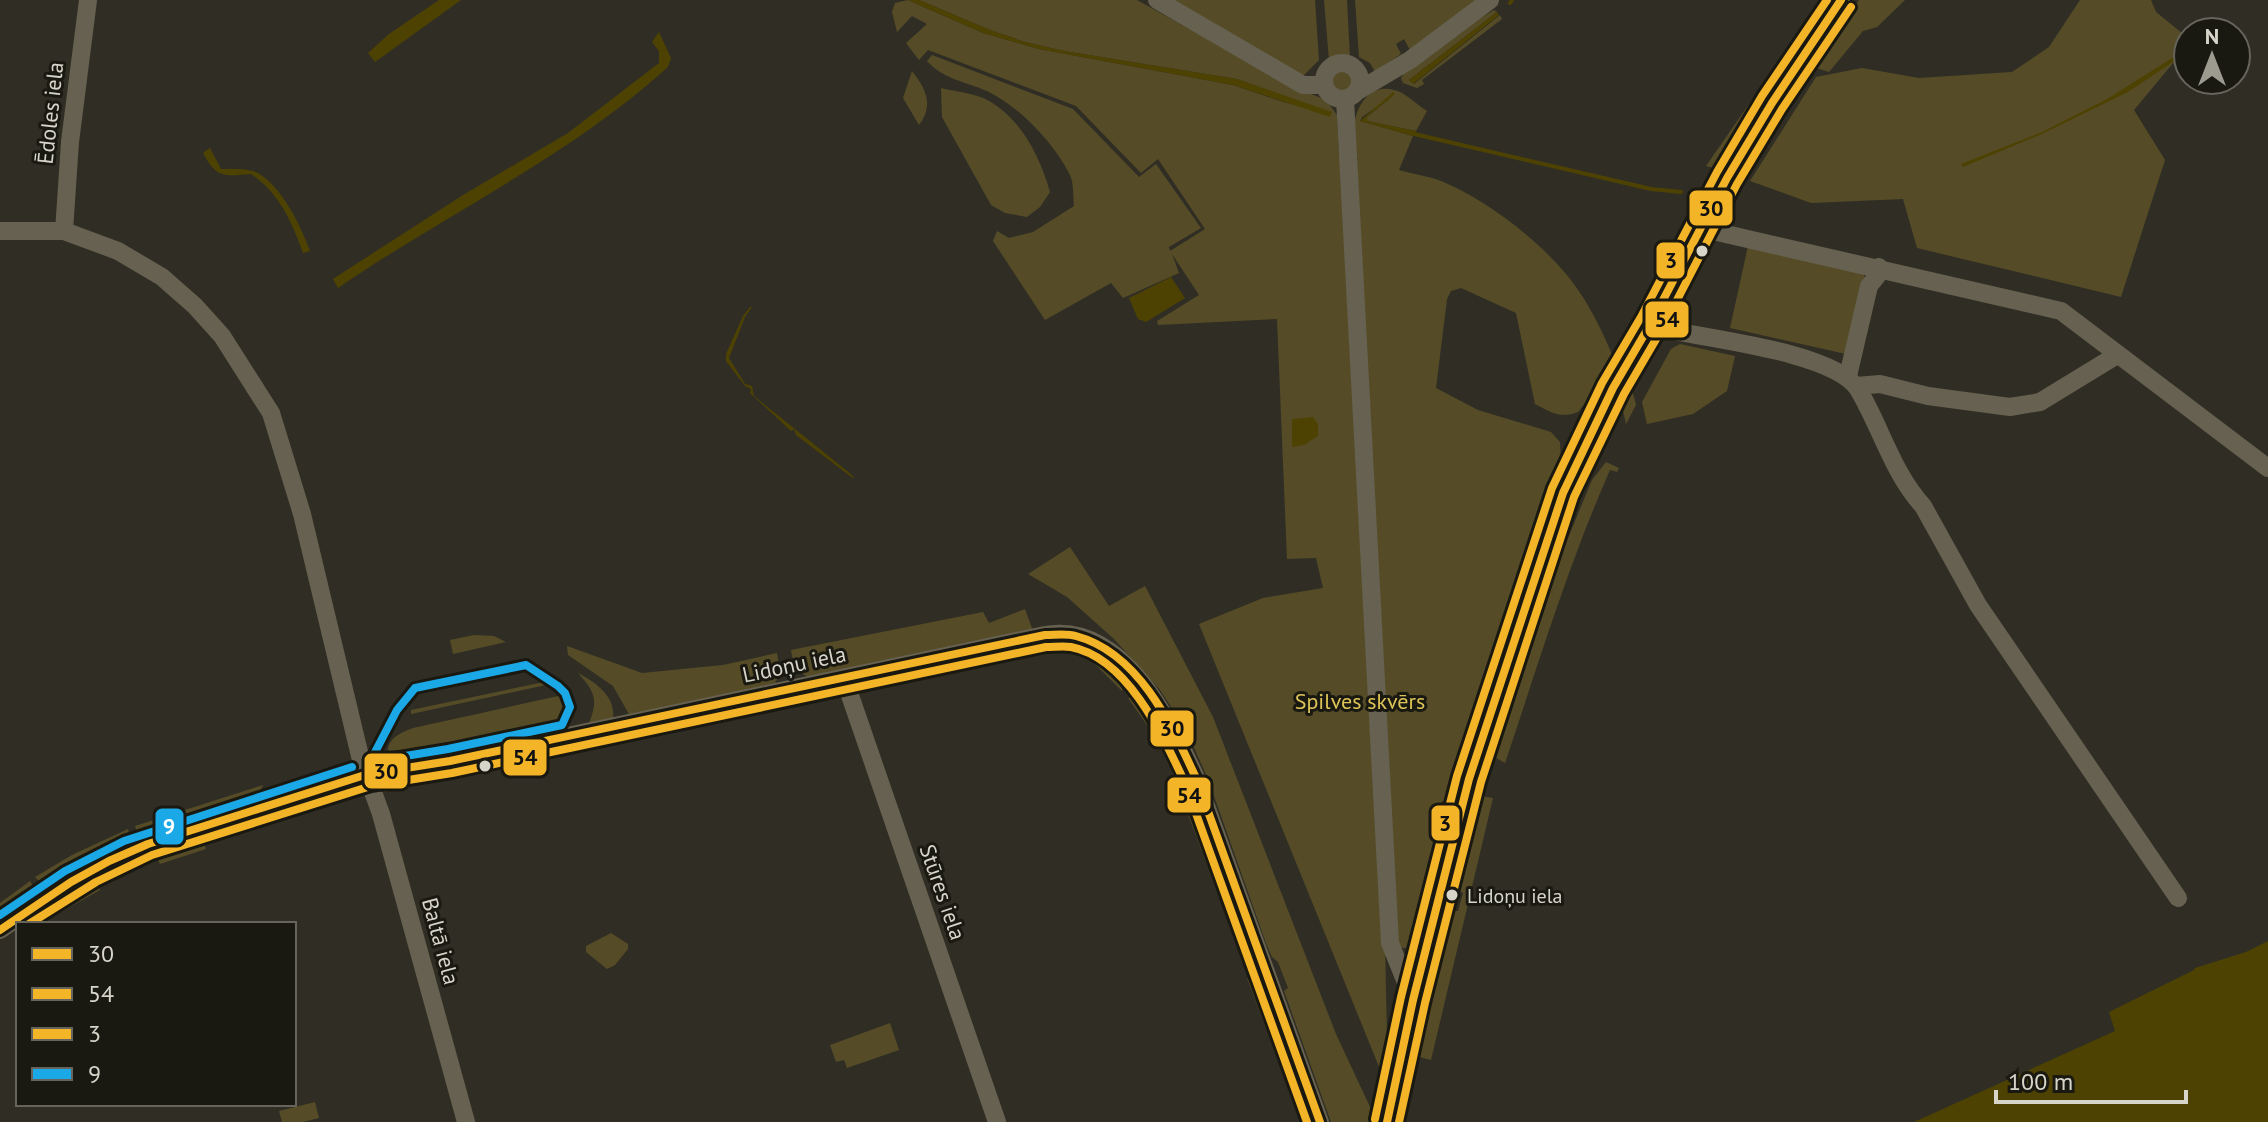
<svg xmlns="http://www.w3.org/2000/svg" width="2268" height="1122" font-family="'PT Sans',sans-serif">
	<rect width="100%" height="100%" fill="#302e24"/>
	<!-- green -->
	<path fill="#554c27" d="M908,0L983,33L1039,49L1233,85L1283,102L1332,113L1237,79L1064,51L1025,42L990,30L919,0H1137L1296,88L1326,100L1337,115L1339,155L1358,160C1346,137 1356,80 1394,90C1405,92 1417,105 1427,111L1416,131L1367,121V117L1394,95L1362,117L1360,121L1413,136L1399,170C1413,174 1428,176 1441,181C1488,200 1547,246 1576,287C1593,311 1605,337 1616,364L1578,412C1561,419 1550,412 1535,404L1516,313L1461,288L1451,291L1447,299L1436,388L1478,410L1551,432L1560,442L1561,463L1546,502L1540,536L1458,777H1454L1447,802L1442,801L1440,812L1448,814L1416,946L1409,949L1385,944L1387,1038L1384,1079L1199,624L1263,598L1323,588L1316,558L1287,559L1277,319L1158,325L1157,321L1199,295L1172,254L1179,273L1123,298L1111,283L1045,320L993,241L997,231L1009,238L1033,232L1074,206C1073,196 1074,184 1070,175C1054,143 1020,107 987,91C966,82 943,79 927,61L932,55L1073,109L1139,177L1156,164L1201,228L1169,247L1170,251L1205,229L1158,159L1141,173L1076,106L928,50L919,60L906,43L927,24L912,16L897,32L892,12L895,3Z
		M1170,0H1315L1319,60L1301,78Z
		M1324,0H1347L1350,58L1329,60Z
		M1355,0H1476L1411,52L1404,39L1396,44L1401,54L1375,72L1370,63L1359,57Z
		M1821,0H1829L1722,163L1714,168L1706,166Z
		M1859,0H1905L1877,27L1863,31L1829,72L1816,68Z
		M2080,0H2151L2156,12L2188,38V45L2134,110L2165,160L2121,297L1917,248L1903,199L1811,203L1750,181L1816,77L1862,68L1919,78L2012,72L2049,47Z
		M1494,10L1497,12L1409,80L1414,84L1500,15L1502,19L1422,80L1424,84L1417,88L1403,83L1401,78L1404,73L1477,20Z
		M1331 81a11 11 0 1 1 22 0a11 11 0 1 1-22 0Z
		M912,71C926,89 934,105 919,125L903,98Z
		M941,88C956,92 976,93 989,101C1022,120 1040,157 1050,192L1040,207L1027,217L1005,213L991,205L942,117Z
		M1748,246L1865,273L1846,354L1730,328Z
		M1680,344L1735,356L1727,391L1693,414L1647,424L1642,402L1671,349Z
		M1630,382L1636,405L1626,424C1622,406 1618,396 1630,382Z
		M1606,462L1619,468L1617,472L1610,470C1568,565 1538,665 1505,763L1496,758L1565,545L1592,480Z
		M1070,547L1109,606L1145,586L1213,717L1336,1034L1377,1122H1331L1284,991L1288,988L1278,962L1272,957L1267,946L1208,779L1188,734L1175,713L1160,690L1114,639L1067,597L1028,574Z
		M1025,609L1033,631L811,677C797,675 793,662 791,650L983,612L989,623Z
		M474,635L494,636L506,642L453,654L450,640Z
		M1063,641L1083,646L1100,656L1093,661L1061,648L1049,650L1048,642Z
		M1044,643L1046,652L857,690L862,682Z
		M567,646L642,673L723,665L777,653L780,673L775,683L630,716L613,686L568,655Z
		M1104,660L1123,680L1122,691L1096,665Z
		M578,673C597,683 616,697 613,719L589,723C599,699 594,691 578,673Z
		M544,682L546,685L411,714V710Z
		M831,688L841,694L607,743L609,736Z
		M563,695L571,698C571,712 569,720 559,729L451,753L394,758L388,755C386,739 400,733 413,728Z
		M1128,698H1134L1143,703L1179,762L1169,766L1156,738Z
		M1180,766L1229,902L1222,905L1171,769Z
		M431,776L432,780L384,792C393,774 413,777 431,776Z
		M263,785L258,795L137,832L135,826Z
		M1481,796L1493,798L1431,1060L1419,1057L1454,911H1458L1463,893L1459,891Z
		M128,829L130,837L86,857L41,883L35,877L72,855Z
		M203,841L206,849L160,864L156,856Z
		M30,881L34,888L0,913V903Z
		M96,882L100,890L54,916L49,910Z
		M611,933L628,944V949L615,965L607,969L586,952V946Z
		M1247,978L1259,986L1297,1090L1293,1101Z
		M890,1023L899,1050L847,1068L844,1060L836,1062L830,1045Z
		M315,1102L319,1118L303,1122H282L279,1111Z"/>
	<!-- water -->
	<path fill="#4e4203" d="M439,0H461L375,62L368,53L389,34Z
		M908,0H919L990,30L1025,42L1064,51L1237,79L1332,112L1330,117L1233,85L1039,49L983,33Z
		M1497,12L1499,15L1413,84L1409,80Z
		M659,32L671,58L668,67C569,157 447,213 338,288L333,279L463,195L568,133L659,63V51L652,42Z
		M2188,48V52L2128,92L2042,134L1963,167L1961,164L2042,132L2107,99Z
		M1393,92L1395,94L1367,117V121L1416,131L1413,136L1360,121Z
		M210,148L221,169C233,169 248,168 258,173C282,187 301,226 310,251L303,253C292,222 279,193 251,174C224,176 217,179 203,153Z
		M1171,277L1185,298L1146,322L1138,319L1129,298Z
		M750,307H752L745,317L729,358L745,384L752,386L754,396L852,475L854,479L796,435L794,429L791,431L750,393L751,389L745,386L726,361V354L743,316Z
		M1313,417L1318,424V436L1304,445L1292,447V419Z
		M2268,941V1122H1914L2115,1031L2109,1012L2194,970L2195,968L2246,952Z"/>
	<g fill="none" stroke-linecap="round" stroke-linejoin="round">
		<!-- stream -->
		<path stroke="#4e4203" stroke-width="4" d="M1510,3L1512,0
			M1410,133L1651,189L1681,192"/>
		<!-- minor -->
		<path stroke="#666150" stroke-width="18" d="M1157,0L1303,85H1324
			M1324 81a18 18 0 1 1 36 0a18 18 0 1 1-36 0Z
			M1356,92L1410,60L1490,0
			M1345,99L1390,943L1413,1000
			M1700,228L2061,311L2268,468
			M0,231H64L118,251L162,277L195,306L222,336L271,413L302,514L360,756L381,814L466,1122
			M64,231L70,142L88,0
			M1651,323L1669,330C1712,339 1835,353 1858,389C1881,427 1892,472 1923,506L1978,605L2178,898
			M1848,376L1869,286L1877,276L1879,267
			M1856,386L1880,384L1928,396L2010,407L2040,402L2117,355
			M844,678L997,1122
			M0,930C47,896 94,864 148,844L368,774L450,761L1045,635C1121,621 1170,720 1196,778L1320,1122"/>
		<!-- major -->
		<path stroke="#6e6a53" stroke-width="24" d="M1387,1122L1413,1000L1469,779L1563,493L1613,388L1651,323L1727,178L1772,103L1841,0"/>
		<defs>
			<path id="bus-1" d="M0,930L71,882L109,861L148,844L368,774L450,761L1045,635C1055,635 1066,633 1076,636C1139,653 1171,724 1196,778L1320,1122
				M1387,1122L1413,1000L1469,779L1563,493L1613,388L1651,323L1727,178L1772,103L1841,0"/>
			<path id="bus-2" d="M29,924L96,882L152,855L371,786L452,773L1046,647C1054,647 1064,646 1071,647C1128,658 1163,736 1185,783L1307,1122
				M1399,1122L1425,1003L1481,782L1574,497L1624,394L1662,329L1737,184L1782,109L1851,7"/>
			<path id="bus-3" d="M1375,1119L1401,997L1457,776L1552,488L1602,383L1641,317L1717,172L1762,96L1827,0"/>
			<path id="bus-4" d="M526,665L558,686L565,693L570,707L562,725L448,749L375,761L373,756L397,710L415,688Z
				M0,915L65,871L124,841L352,767"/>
		</defs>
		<!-- bus-1 casing -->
		<use href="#bus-1" stroke="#1a1911" stroke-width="14"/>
		<!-- bus-2 casing -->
		<use href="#bus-2" stroke="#1a1911" stroke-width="14"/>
		<!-- bus-3 casing -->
		<use href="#bus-3" stroke="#1a1911" stroke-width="14"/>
		<!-- bus-4 casing -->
		<use href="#bus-4" stroke="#1a1911" stroke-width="14"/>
		<!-- bus-1 -->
		<use href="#bus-1" stroke="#f4b427" stroke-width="8"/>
		<!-- bus-2 -->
		<use href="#bus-2" stroke="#f4b427" stroke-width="8"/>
		<!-- bus-3 -->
		<use href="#bus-3" stroke="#f4b427" stroke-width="8"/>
		<!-- bus-4 -->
		<use href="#bus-4" stroke="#1aa9e6" stroke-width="8"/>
	</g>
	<!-- markers -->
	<g fill="#d7d5ca" stroke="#1a1911" stroke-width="3">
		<circle cx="1702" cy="251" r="7"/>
		<circle cx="485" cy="766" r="7"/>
		<circle cx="1452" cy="895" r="7"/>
	</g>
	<g text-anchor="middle" stroke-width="6" stroke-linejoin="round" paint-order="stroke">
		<!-- bus labels -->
		<g font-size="20" fill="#d7d5ca" stroke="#1a1911" text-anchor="start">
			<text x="1467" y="903">Lidoņu iela</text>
		</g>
		<!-- street labels -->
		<g font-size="22" fill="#d7d5ca" stroke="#1a1911">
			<text transform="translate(50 113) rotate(-84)" y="8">Ēdoles iela</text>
			<text transform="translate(794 664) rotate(-12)" y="8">Lidoņu iela</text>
			<text transform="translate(943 892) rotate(71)" y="8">Stūres iela</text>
			<text transform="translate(441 941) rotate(75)" y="8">Baltā iela</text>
		</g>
		<!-- park labels -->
		<g font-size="22" fill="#ddc458" stroke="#1a1911">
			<text x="1360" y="709">Spilves skvērs</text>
		</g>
	</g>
	<g stroke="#1a1911" stroke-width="3">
		<rect x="1688" y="189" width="46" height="38" rx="8" fill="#f4b427"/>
		<rect x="1655" y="241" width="31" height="39" rx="8" fill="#f4b427"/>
		<rect x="1644" y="300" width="46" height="39" rx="8" fill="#f4b427"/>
		<rect x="1149" y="709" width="46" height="39" rx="8" fill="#f4b427"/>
		<rect x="502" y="738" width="46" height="39" rx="8" fill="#f4b427"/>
		<rect x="363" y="752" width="46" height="38" rx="8" fill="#f4b427"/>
		<rect x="1166" y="776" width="46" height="38" rx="8" fill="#f4b427"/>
		<rect x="1430" y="804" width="31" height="38" rx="8" fill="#f4b427"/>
		<rect x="154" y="807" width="31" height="39" rx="8" fill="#1aa9e6"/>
	</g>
	<g font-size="22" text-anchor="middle" font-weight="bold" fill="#fff">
		<text x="169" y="834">9</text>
	</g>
	<g font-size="22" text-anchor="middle" font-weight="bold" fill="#111">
		<text x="1711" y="216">30</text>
		<text x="1671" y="268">3</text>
		<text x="1667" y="327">54</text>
		<text x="1172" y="736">30</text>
		<text x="525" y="765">54</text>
		<text x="386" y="779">30</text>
		<text x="1189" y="803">54</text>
		<text x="1445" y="831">3</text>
	</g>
	<!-- legend -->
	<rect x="16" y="922" width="280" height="184" fill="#1a1911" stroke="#66645b" stroke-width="2"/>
	<rect x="32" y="948" width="40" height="12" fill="#f4b427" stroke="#66645b" stroke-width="2"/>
	<text x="88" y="962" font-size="24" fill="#d7d5ca">30</text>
	<rect x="32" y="988" width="40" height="12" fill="#f4b427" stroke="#66645b" stroke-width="2"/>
	<text x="88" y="1002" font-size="24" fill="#d7d5ca">54</text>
	<rect x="32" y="1028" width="40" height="12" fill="#f4b427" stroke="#66645b" stroke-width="2"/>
	<text x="88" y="1042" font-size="24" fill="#d7d5ca">3</text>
	<rect x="32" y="1068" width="40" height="12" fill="#1aa9e6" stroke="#66645b" stroke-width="2"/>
	<text x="88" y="1082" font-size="24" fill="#d7d5ca">9</text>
	<!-- north arrow -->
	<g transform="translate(2212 56)"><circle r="38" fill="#1a1911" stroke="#66645b" stroke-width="2"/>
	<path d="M0-6L14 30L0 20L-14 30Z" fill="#9d9b90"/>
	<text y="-12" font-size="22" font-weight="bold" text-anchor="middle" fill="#d7d5ca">N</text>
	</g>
	<!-- scale -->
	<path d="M1996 1090v12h190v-12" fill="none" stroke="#d7d5ca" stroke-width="4"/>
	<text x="2008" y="1090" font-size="24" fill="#d7d5ca" stroke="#1a1911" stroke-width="6" paint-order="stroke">100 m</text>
</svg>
